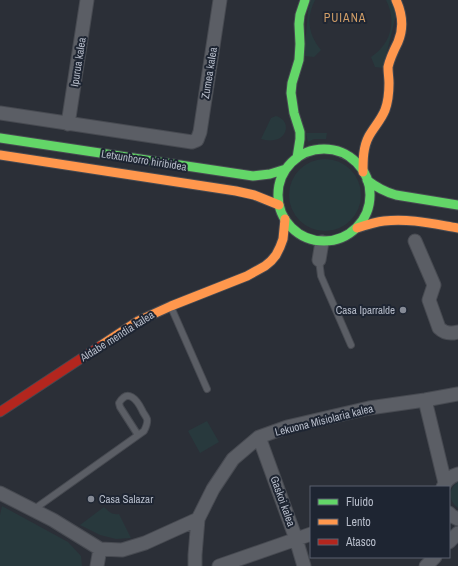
<svg xmlns="http://www.w3.org/2000/svg" width="458" height="566" font-family="'Archivo Narrow',sans-serif">
	<rect width="100%" height="100%" fill="#2b2f37"/>
	<!-- green -->
	<path fill="#28393d" d="M309,0H315C306,18 308,34 321,50L314,57L304,56Z
		M386,0H391L396,15L383,68L375,67L371,57C391,44 397,21 386,0Z
		M276,116C291,120 288,138 274,140C270,141 265,140 261,139L271,118Z
		M306,133H327L326,139H314L308,142Z
		M289 195a36 36 0 1 1 72 0a36 36 0 1 1-72 0Z
		M207,421L219,442L200,453L188,431Z
		M458,482V508C448,500 448,489 458,482Z
		M2,506L68,542L81,556L82,566H0V515Z
		M104,507C109,512 112,515 119,514L131,538L116,539L100,535L80,525Z"/>
	<g fill="none" stroke-linecap="round" stroke-linejoin="round">
		<defs>
			<path id="lane" d="M319,260L321,276L351,345
				M171,307L207,389
				M33,510L144,431C146,427 148,423 147,419C146,416 143,413 142,410C137,400 128,388 119,403L120,407L138,435"/>
			<path id="street" d="M0,113L192,142L197,140L200,132L220,0
				M68,124L87,0
				M415,241L434,285L429,300L439,328C444,333 451,334 458,332
				M319,260L322,242
				M425,400L445,483
				M259,437L296,539L304,566
				M443,487C446,480 451,476 458,474
				M0,493L53,520L100,549L122,550L145,543L198,519L213,489L233,459L259,437L287,427L369,408L425,400L458,394
				M449,513L452,516L458,519
				M449,542L458,533
				M97,566L100,549
				M195,566V555L198,519
				M219,566L311,534
				M426,566L435,557"/>
			<path id="fast" d="M0,138L253,176L270,174L286,169
				M278 195a46 46 0 1 1 92 0a46 46 0 1 1-92 0Z
				M297,158L300,139V132L294,113L291,93L292,83L299,60L300,44L299,24L300,15L305,0
				M367,180C376,187 385,192 396,195L458,205"/>
			<path id="slow" d="M0,155L236,191L254,195L279,205
				M363,172C363,160 363,147 369,136C374,127 381,120 385,110C388,102 389,92 389,83C389,78 388,73 388,67C390,58 394,50 398,42C404,28 402,13 396,0
				M357,228C366,225 375,222 384,221C409,218 434,224 458,228
				M100,346L138,321L171,306L247,276L265,266L271,261L276,255L280,247L283,239L285,219"/>
			<path id="jam" d="M0,412L100,346"/>
		</defs>
		<!-- lane casing -->
		<use href="#lane" stroke="#474a51" stroke-width="8"/>
		<!-- street casing -->
		<use href="#street" stroke="#474a51" stroke-width="15"/>
		<!-- fast casing -->
		<use href="#fast" stroke="#474a51" stroke-width="11"/>
		<!-- slow casing -->
		<use href="#slow" stroke="#474a51" stroke-width="11"/>
		<!-- jam casing -->
		<use href="#jam" stroke="#474a51" stroke-width="11"/>
		<!-- lane -->
		<use href="#lane" stroke="#5b5e65" stroke-width="6"/>
		<!-- street -->
		<use href="#street" stroke="#5b5e65" stroke-width="13"/>
		<!-- fast -->
		<use href="#fast" stroke="#63d668" stroke-width="9"/>
		<!-- slow -->
		<use href="#slow" stroke="#ff974d" stroke-width="9"/>
		<!-- jam -->
		<use href="#jam" stroke="#b3261e" stroke-width="9"/>
	</g>
	<!-- markers -->
	<g fill="#858a95" stroke="#1e2532" stroke-width="1.5">
		<circle cx="403" cy="310" r="4"/>
		<circle cx="91" cy="499" r="4"/>
	</g>
	<g text-anchor="middle" stroke-width="4" stroke-linejoin="round" paint-order="stroke">
		<!-- street labels -->
		<g font-size="11" fill="#b5bbc8" stroke="#1e2532">
			<text transform="translate(78 62) rotate(-81)" y="4">Ipurua kalea</text>
			<text transform="translate(209 73) rotate(-81)" y="4">Zumea kalea</text>
			<text transform="translate(144 160) rotate(9)" y="4">Letxunborro hiribidea</text>
			<text transform="translate(117 336) rotate(-32)" y="4">Aldabe mendia kalea</text>
			<text transform="translate(324 420) rotate(-14)" y="4">Lekuona Misiolaria kalea</text>
			<text transform="translate(283 501) rotate(70)" y="4">Gaskoi kalea</text>
		</g>
		<!-- poi labels -->
		<g font-size="11" fill="#b5bbc8" stroke="#1e2532" text-anchor="end">
			<text x="395" y="314">Casa Iparralde</text>
			<text x="99" y="503" text-anchor="start">Casa Salazar</text>
		</g>
		<!-- neighbourhood labels -->
		<g font-size="12" letter-spacing="1" fill="#d19e67" stroke="#1e2532">
			<text x="345" y="22">PUIANA</text>
		</g>
	</g>
	<!-- legend -->
	<rect x="310" y="486" width="140" height="72" fill="#1e2532" stroke="#5a616e"/>
	<rect x="318" y="499" width="20" height="6" fill="#63d668" stroke="#5a616e"/>
	<text x="346" y="506" font-size="12" fill="#b5bbc8">Fluido</text>
	<rect x="318" y="519" width="20" height="6" fill="#ff974d" stroke="#5a616e"/>
	<text x="346" y="526" font-size="12" fill="#b5bbc8">Lento</text>
	<rect x="318" y="539" width="20" height="6" fill="#b3261e" stroke="#5a616e"/>
	<text x="346" y="546" font-size="12" fill="#b5bbc8">Atasco</text>
</svg>
